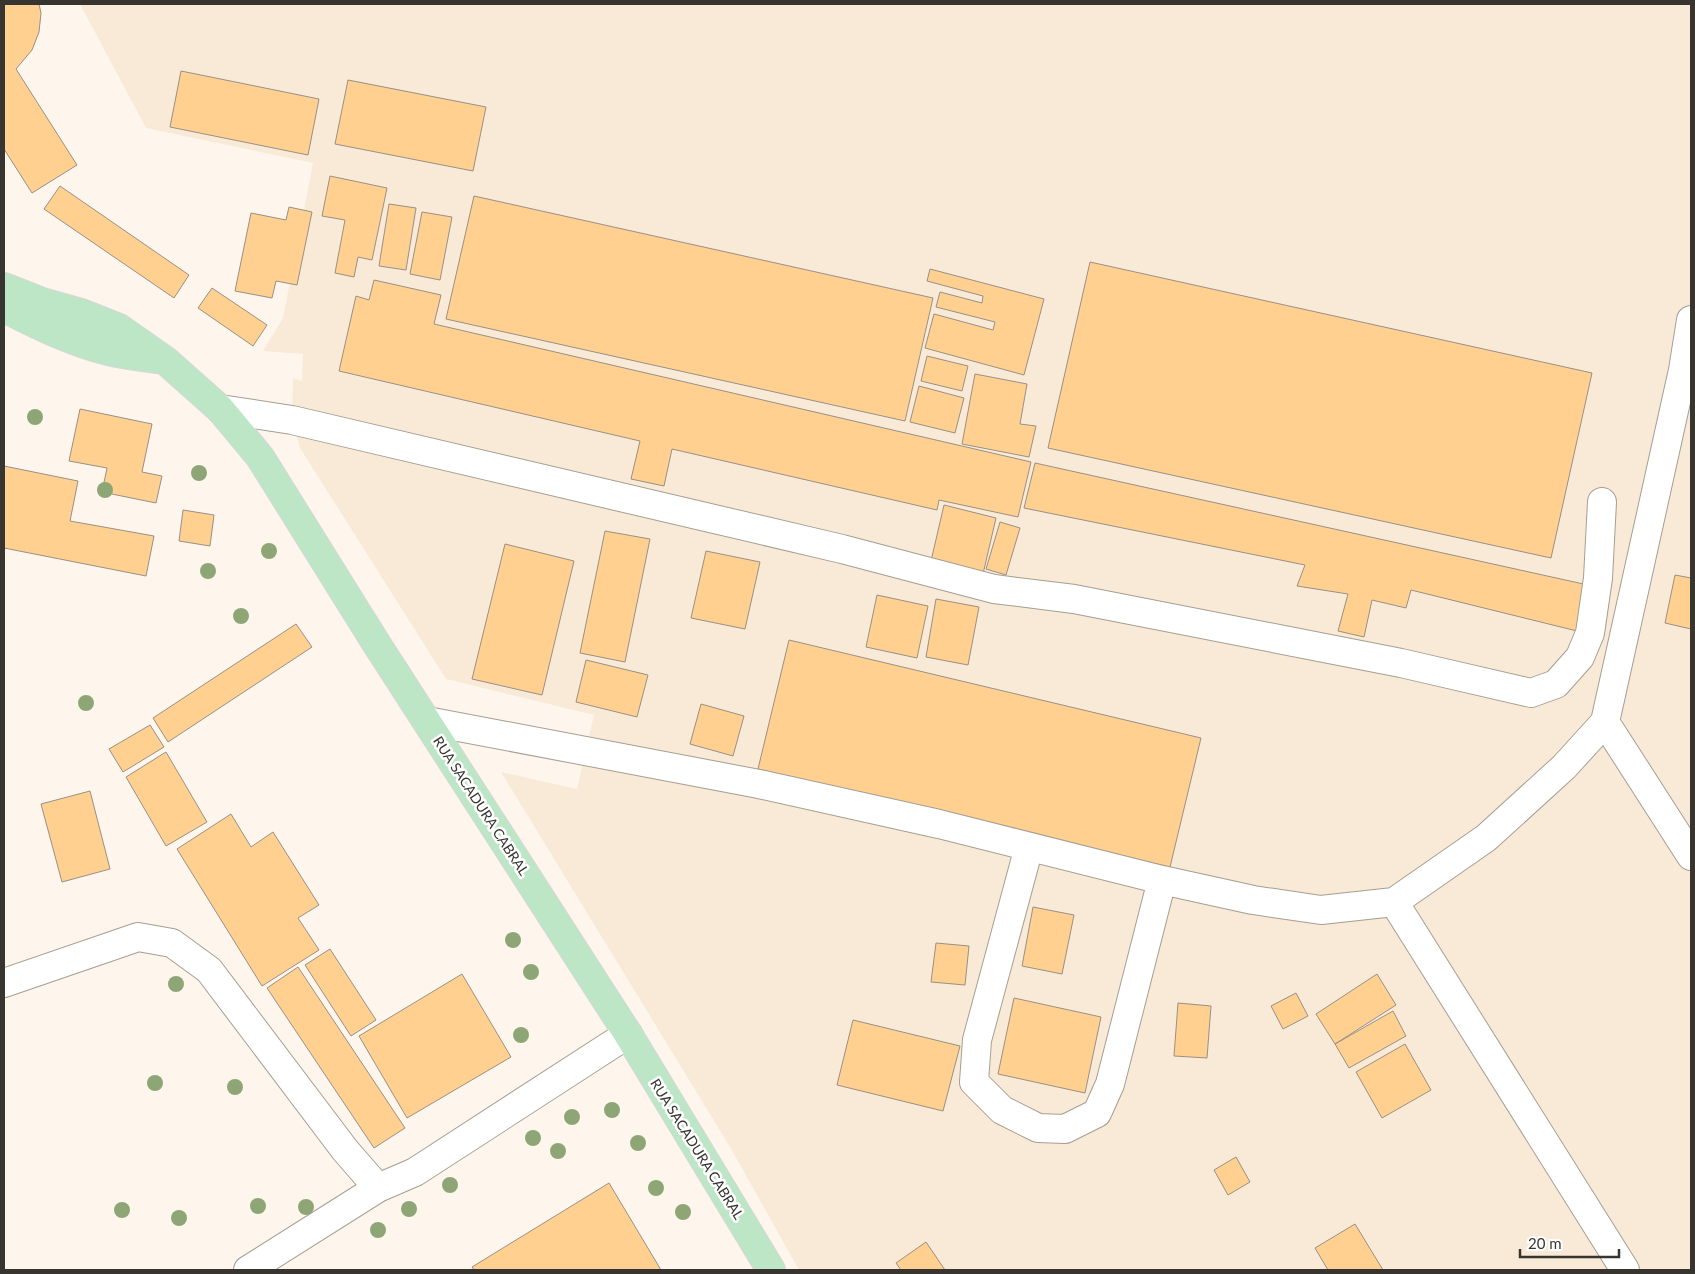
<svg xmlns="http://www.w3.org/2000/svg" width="1695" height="1274" font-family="Lato,sans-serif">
	<rect width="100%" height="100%" fill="#fef6ed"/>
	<!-- built -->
	<path fill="#f8ead7" d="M80,4H1691V1270H799L730,1147L501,772L577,789L594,715L446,679L300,448L292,420L293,378L302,381L303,354L263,351L283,318L313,163L146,128Z"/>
	<!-- building -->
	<path fill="#ffd090" stroke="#999085" d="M4,4H39L41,13L39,32L32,50L16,69L77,165L32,193L4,149Z
		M181,71L319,99L308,155L170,127Z
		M348,80L486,107L473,171L335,144Z
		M330,176L387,188L372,260L358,257L354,277L335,273L345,220L322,216Z
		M60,186L189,275L174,298L44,209Z
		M474,196L933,298L905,421L446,319Z
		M389,204L416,208L406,270L379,266Z
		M289,207L312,212L297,285L276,281L272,298L235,291L251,213L286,220Z
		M422,212L452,217L440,280L410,274Z
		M1090,262L1592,373L1551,558L1048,448Z
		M930,269L1044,299L1024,375L925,348L934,314L993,330L995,322L936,307L940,292L982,303L983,296L927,281Z
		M374,280L441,295L434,324L1031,462L1018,517L939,500L937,510L672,449L664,486L631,479L640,441L339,371L356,296L369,300Z
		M212,288L267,325L253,346L198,308Z
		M927,356L968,366L962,391L921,381Z
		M975,374L1027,384L1020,424L1036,426L1029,457L962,444Z
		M919,386L964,398L955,433L910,422Z
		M80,409L152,424L142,472L162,476L156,503L102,492L107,468L69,461Z
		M1035,463L1588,585L1577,631L1411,590L1406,608L1372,600L1364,637L1338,631L1348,594L1297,586L1305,565L1024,508Z
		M4,466L78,481L70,521L154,536L146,576L4,548Z
		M944,505L996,518L983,574L931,561Z
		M183,510L214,515L210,546L179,541Z
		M1000,522L1020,528L1006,575L986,569Z
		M605,531L650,539L625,662L580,653Z
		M505,544L574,561L542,695L472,679Z
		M706,551L760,562L745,629L691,618Z
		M1675,575L1691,578V629L1665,623Z
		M877,595L928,606L917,658L866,647Z
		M936,599L979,607L968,665L926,657Z
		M296,624L312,647L168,742L153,718Z
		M789,640L1201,738L1170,867L758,769Z
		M586,660L648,675L637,717L576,702Z
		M701,704L744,716L733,756L690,744Z
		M150,725L164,747L123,772L109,749Z
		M166,752L207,822L166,846L126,777Z
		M90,791L110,869L62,882L41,804Z
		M231,814L251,847L273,832L319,905L298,918L319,950L262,986L177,849Z
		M1033,907L1074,915L1062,974L1022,966Z
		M936,943L969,946L965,985L931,982Z
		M330,949L376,1020L351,1036L305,965Z
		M298,967L405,1128L374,1148L267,988Z
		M462,974L511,1057L407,1118L359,1036Z
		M1377,974L1396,1005L1335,1044L1316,1014Z
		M1296,993L1308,1016L1283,1029L1271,1006Z
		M1014,998L1101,1017L1085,1093L998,1074Z
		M1178,1003L1211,1006L1207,1058L1174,1056Z
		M1393,1011L1406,1036L1349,1068L1335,1044Z
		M853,1020L960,1046L943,1111L837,1085Z
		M1405,1044L1431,1090L1382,1118L1356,1072Z
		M1236,1157L1250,1182L1228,1195L1214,1170Z
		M609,1183L661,1270H474L472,1267Z
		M1355,1224L1383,1270H1328L1315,1248Z
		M926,1242L945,1270H901L896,1263Z"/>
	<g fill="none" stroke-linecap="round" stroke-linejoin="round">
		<defs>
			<path id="minor" d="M220,409L292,420L842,549L994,589L1074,599L1401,663L1531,693L1556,684L1580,657L1590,633L1598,578L1602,502
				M427,721L759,784L939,824L1162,880L1253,900L1321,910L1394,902L1486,838L1564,767L1605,722L1683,370L1691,320
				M1605,722L1691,856
				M1029,847L977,1040L974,1082L1002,1110L1038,1128L1065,1129L1097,1113L1110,1084L1162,880
				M1394,902L1625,1270
				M4,983L138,937L172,943L209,970L345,1150L378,1188
				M248,1270L378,1188L415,1172L628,1034"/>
			<path id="major" d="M4,287L42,302L81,313L119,328L166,361L220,409L260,457L376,643L628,1034L771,1270
				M4,308C37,325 72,342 108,351C124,355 141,357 157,359"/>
		</defs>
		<!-- minor casing -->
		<use href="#minor" stroke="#a69e92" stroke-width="30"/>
		<!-- major casing -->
		<use href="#major" stroke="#d7d7d6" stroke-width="30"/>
		<!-- minor -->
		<use href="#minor" stroke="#fff" stroke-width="28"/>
		<!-- major -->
		<use href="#major" stroke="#bde6c7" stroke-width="28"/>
	</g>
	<!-- trees -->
	<g fill="#8ea676">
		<circle cx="35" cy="417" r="8"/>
		<circle cx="199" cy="473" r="8"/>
		<circle cx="105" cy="490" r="8"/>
		<circle cx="269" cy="551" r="8"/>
		<circle cx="208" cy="571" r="8"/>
		<circle cx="241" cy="616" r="8"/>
		<circle cx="86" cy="703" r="8"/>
		<circle cx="513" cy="940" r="8"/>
		<circle cx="531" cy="972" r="8"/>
		<circle cx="176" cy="984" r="8"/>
		<circle cx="521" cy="1035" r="8"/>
		<circle cx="155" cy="1083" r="8"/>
		<circle cx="235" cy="1087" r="8"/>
		<circle cx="612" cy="1110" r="8"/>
		<circle cx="572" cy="1117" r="8"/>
		<circle cx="533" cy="1138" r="8"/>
		<circle cx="638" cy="1143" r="8"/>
		<circle cx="558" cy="1151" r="8"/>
		<circle cx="450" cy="1185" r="8"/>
		<circle cx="656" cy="1188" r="8"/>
		<circle cx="258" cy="1206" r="8"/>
		<circle cx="306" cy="1207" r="8"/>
		<circle cx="409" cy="1209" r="8"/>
		<circle cx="122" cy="1210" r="8"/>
		<circle cx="683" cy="1212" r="8"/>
		<circle cx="179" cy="1218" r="8"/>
		<circle cx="378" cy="1230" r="8"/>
	</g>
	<g text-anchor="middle" stroke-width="5" stroke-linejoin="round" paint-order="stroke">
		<!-- street labels -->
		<g font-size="14" fill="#383530" stroke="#fff">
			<text transform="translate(481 806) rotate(57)" y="5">RUA SACADURA CABRAL</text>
			<text transform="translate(697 1149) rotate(58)" y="5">RUA SACADURA CABRAL</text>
		</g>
	</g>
	<!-- border -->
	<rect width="1695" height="1274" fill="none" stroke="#383530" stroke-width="10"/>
	<!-- scale -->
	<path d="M1520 1249v8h99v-8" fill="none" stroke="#383530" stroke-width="2.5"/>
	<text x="1528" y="1249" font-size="15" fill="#383530" stroke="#ffffff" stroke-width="4" paint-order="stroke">20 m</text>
</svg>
